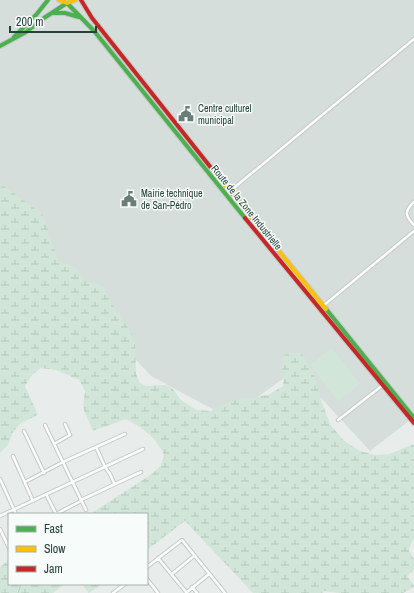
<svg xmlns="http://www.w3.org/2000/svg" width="414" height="593" font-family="'Archivo Narrow',sans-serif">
	<defs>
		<pattern id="wetland-marsh" width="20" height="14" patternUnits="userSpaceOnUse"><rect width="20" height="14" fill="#d1e6d8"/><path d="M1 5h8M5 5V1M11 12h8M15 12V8" fill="none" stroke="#b3c6ba"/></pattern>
	</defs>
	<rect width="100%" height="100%" fill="#e8edeb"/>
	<!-- built -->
	<path fill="#d6dedb" d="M0,0H414V417L370,451L295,370L229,418L151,376L0,214Z"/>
	<!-- wetland -->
	<path fill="url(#wetland-marsh)" d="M4,186L41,213L45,220L52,243L59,261L75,267L85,281L98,284L104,288L112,304L129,329L135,340L136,374L140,383L146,386L166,385L173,389L181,400L197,410L210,411L235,400L268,395L283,386L284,373L281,366L284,355L290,353H301L313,371L321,400L330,424L343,440L360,451L375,455L389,454L414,444V539L411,543L409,551L414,559V570L407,576L414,585V587L403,593H339L324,591L322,593H253L185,521L147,550V514H90L152,474L161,465L164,455C156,437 143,428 126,419L93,431L83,408L85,391L79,380L56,370L41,368L32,375L25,386L38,415L21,423L13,432L8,445L0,453V187Z
		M9,560V584H65L53,593H0V567Z
		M81,584H102L89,593Z"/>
	<!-- pitch -->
	<path fill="#d1e6d8" d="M332,348L360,384L338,401L310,365Z"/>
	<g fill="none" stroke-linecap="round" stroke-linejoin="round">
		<!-- stream -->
		<path stroke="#a9d4db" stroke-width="1" d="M18,593L21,584"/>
		<defs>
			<path id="street" d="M229,192L414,39
				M414,202C404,211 405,216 414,225
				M323,306L414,231
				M338,420L383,385
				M45,425L86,510
				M24,431L44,473
				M54,444L70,435L65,424
				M96,447L105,467L110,474L114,483
				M13,456L33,501
				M0,479L16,514
				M25,482L63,462L125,434
				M46,494L56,514
				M81,500L141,472
				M56,514L81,501
				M0,516L143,449
				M0,529L9,548
				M158,558L186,592
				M147,567L182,540L225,593
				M172,574L194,556
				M147,579L158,593
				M192,587L197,593
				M113,593L125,584
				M186,593L209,574"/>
			<path id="fast" d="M53,13H65L79,17
				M14,37L36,15L48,0
				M0,46L26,32L44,18L67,3L95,32L245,218
				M326,309L414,418"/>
			<path id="slow" d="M59,0L67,3L75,0
				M212,169L326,309"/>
			<path id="jam" d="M81,0L92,18L212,169
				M245,218L414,423"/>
		</defs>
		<!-- street casing -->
		<use href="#street" stroke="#c5cac8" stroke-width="4.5"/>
		<!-- fast casing -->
		<use href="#fast" stroke="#c3cbc8" stroke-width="6"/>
		<!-- slow casing -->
		<use href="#slow" stroke="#c3cbc8" stroke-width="6"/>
		<!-- jam casing -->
		<use href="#jam" stroke="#c3cbc8" stroke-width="6"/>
		<!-- street -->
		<use href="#street" stroke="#fcfcfc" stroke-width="2.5"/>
		<!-- fast -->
		<use href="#fast" stroke="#4caf50" stroke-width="4"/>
		<!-- slow -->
		<use href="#slow" stroke="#ffc107" stroke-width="4"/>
		<!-- jam -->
		<use href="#jam" stroke="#c62828" stroke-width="4"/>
	</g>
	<!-- icons -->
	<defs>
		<symbol id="civic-bare" viewBox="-9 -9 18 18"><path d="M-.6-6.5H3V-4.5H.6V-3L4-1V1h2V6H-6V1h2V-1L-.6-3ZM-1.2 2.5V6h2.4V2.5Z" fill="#697e78" stroke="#f7fbf9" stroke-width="2.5" paint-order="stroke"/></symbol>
	</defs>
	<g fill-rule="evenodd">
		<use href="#civic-bare" x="175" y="103" width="22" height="22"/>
		<use href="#civic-bare" x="118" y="188" width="22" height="22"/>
	</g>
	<g text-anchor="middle" stroke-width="3" stroke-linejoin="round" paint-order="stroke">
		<!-- poi labels -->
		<g font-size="10" fill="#24423a" stroke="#f7fbf9" text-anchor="start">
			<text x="198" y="112">Centre culturel<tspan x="198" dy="12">municipal</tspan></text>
			<text x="141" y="197">Mairie technique<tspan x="141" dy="12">de San-Pédro</tspan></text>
		</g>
		<!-- street labels -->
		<g font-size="10" fill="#24423a" stroke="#f7fbf9">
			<text transform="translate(247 207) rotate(51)" y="4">Route de la Zone Industrielle</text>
		</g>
	</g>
	<!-- legend -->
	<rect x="8" y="513" width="140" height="72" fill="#f7fbf9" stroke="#a3b1ad"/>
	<rect x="16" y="526" width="20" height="6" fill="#4caf50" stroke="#a3b1ad"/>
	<text x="44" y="533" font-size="12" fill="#24423a">Fast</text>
	<rect x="16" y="546" width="20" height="6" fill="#ffc107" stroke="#a3b1ad"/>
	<text x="44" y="553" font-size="12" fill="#24423a">Slow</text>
	<rect x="16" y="566" width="20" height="6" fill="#c62828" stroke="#a3b1ad"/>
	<text x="44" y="573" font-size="12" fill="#24423a">Jam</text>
	<!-- scale -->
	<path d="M10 26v6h86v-6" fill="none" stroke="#24423a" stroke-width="2"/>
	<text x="16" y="26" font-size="12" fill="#24423a" stroke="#f7fbf9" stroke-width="3" paint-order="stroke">200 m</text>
</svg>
